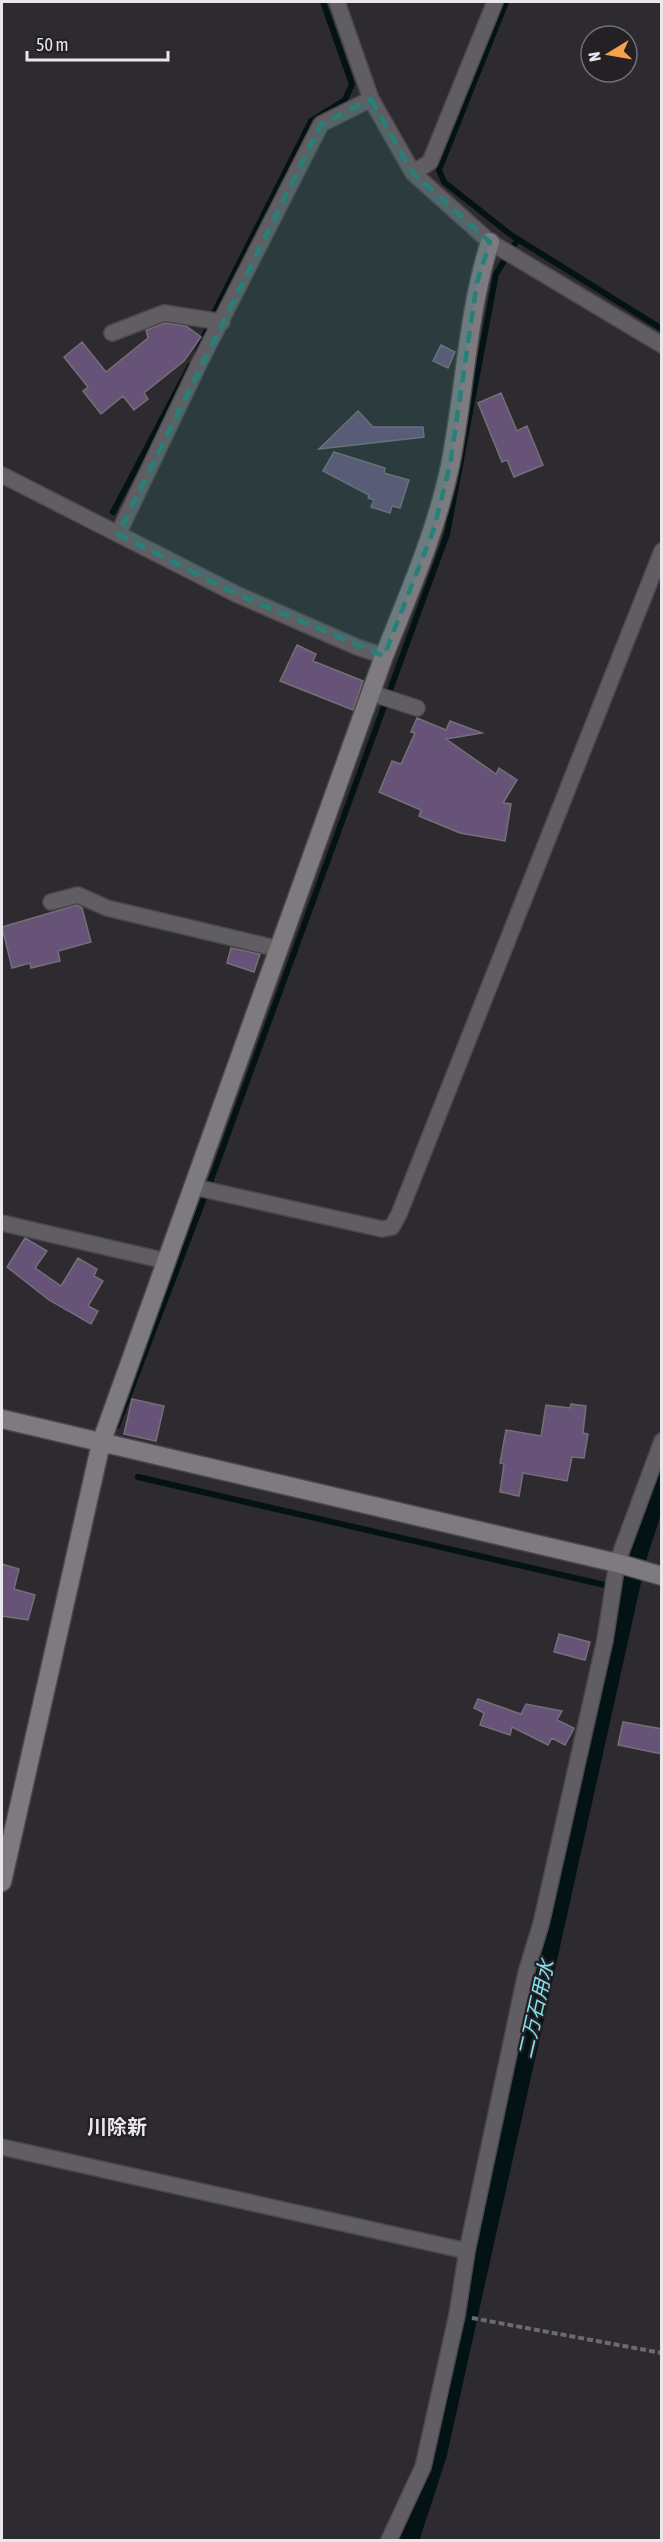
<svg xmlns="http://www.w3.org/2000/svg" width="663" height="2542" font-family="'Asap Condensed','Noto Sans JP',sans-serif">
	<rect width="100%" height="100%" fill="#2d2a30"/>
	<g fill="none" stroke-linecap="round" stroke-linejoin="round">
		<!-- stream -->
		<path stroke="#031315" stroke-width="6" d="M506,2L439,170L444,182L511,235L662,329
			M198,351L215,311L311,121L345,100L352,84L323,2
			M113,512L190,366
			M117,1426L212,1177L447,534L496,274L518,239
			M138,1477L609,1586"/>
		<!-- canal -->
		<path stroke="#031315" stroke-width="20" d="M409,2540L437,2454L636,1559L662,1478"/>
	</g>
	<!-- building -->
	<path fill="#665377" stroke="#747078" stroke-width="1.5" d="M165,323L186,326L201,337L184,361L144,393L148,399L134,410L123,396L101,414L83,391L88,387L64,357L82,342L106,372L148,338L146,330Z
		M441,345L455,352L448,368L433,361Z
		M501,393L517,431L527,426L543,465L514,477L507,460L502,462L478,403Z
		M358,411L373,427H423L424,437L319,449Z
		M334,452L385,468L384,473L409,480L400,508L392,506L390,513L371,507L374,500L368,498L369,495L323,471Z
		M297,645L316,654L313,661L363,681L353,710L280,681Z
		M417,718L446,730L450,721L482,733L446,739L496,774L499,768L517,780L503,803L511,804L505,841L460,833L419,816L421,810L379,792L392,761L401,764L415,733L411,732Z
		M77,905L82,908L91,942L58,951L60,961L31,968L30,963L12,968L2,927Z
		M231,948L260,954L254,972L227,963Z
		M25,1238L47,1251L35,1268L61,1286L78,1258L97,1269L94,1276L103,1281L88,1306L98,1311L91,1324L49,1300L7,1267Z
		M132,1399L164,1406L156,1441L124,1434Z
		M571,1404L586,1406L583,1433L588,1434L584,1458L572,1457L567,1481L523,1473L519,1496L500,1492L504,1464L500,1463L506,1430L541,1436L546,1405L570,1408Z
		M2,1564L19,1569L14,1589L35,1595L28,1620L2,1616Z
		M559,1634L590,1642L585,1660L554,1652Z
		M478,1699L521,1714L526,1704L562,1711L557,1720L574,1728L565,1745L552,1738L548,1745L512,1727L510,1735L480,1725L484,1713L474,1708Z
		M623,1722L662,1729V1754L618,1745Z"/>
	<g fill="none" stroke-linecap="round" stroke-linejoin="round">
		<defs>
			<path id="street" d="M337,2L371,99L413,173L490,242L662,345
				M413,173L430,162L495,2
				M112,333L164,313L222,322
				M2,475L236,594L357,647L384,656
				M118,534L199,364L321,124L371,99
				M371,693L417,708
				M51,902L78,895L107,908L279,949
				M194,1187L382,1229L392,1227L399,1214L662,551
				M2,1223L166,1261
				M2,2147L467,2251
				M389,2540L423,2467L457,2315L467,2251L526,1973L541,1924L605,1640L617,1563L662,1441"/>
			<path id="secondary" d="M2,1419L617,1563L662,1576
				M2,1882L101,1443L384,656C409,593 436,532 450,466C465,391 467,315 490,242"/>
		</defs>
		<!-- street casing -->
		<use href="#street" stroke="#4b484e" stroke-width="18"/>
		<!-- secondary casing -->
		<use href="#secondary" stroke="#4b484e" stroke-width="21"/>
		<!-- path -->
		<path stroke="#6c6a6f" stroke-width="4" stroke-dasharray="6 3" stroke-linecap="butt" d="M472,2318L662,2353"/>
		<!-- street -->
		<use href="#street" stroke="#605e62" stroke-width="15"/>
		<!-- secondary -->
		<use href="#secondary" stroke="#7e7b80" stroke-width="18"/>
	</g>
	<!-- marked area -->
	<path fill="#25817a" fill-opacity="0.2" stroke="#25817a" stroke-width="4.5" stroke-dasharray="12 8" stroke-linejoin="round" d="M371,99L413,173L490,242L477,283L450,465L434,529L384,656L236,594L118,534L321,124Z"/>
	<g text-anchor="middle" stroke-width="4.5" stroke-linejoin="round" paint-order="stroke">
		<!-- water labels -->
		<g font-size="20" font-style="italic" fill="#83e2ea" stroke="#232026">
			<text transform="translate(536 2009) rotate(-77)" y="7">二万石用水</text>
		</g>
		<!-- neighbourhood labels -->
		<g font-size="20" font-weight="bold" fill="#e9e7eb" stroke="#232026">
			<text x="117" y="2134">川除新</text>
		</g>
	</g>
	<!-- border -->
	<rect width="663" height="2542" fill="none" stroke="#e9e7eb" stroke-width="6"/>
	<!-- north arrow -->
	<g transform="translate(609 54) rotate(259)"><circle r="28" fill="#232026" stroke="#727075" stroke-width="1.5"/>
	<path d="M0-4.5L10 22L0 15L-10 22Z" fill="#f6a248"/>
	<text y="-9" font-size="16" font-weight="bold" text-anchor="middle" fill="#e9e7eb">N</text>
	</g>
	<!-- scale -->
	<path d="M27 51v9h141v-9" fill="none" stroke="#e9e7eb" stroke-width="3"/>
	<text x="36" y="51" font-size="18" fill="#e9e7eb" stroke="#232026" stroke-width="4.5" paint-order="stroke">50 m</text>
</svg>
